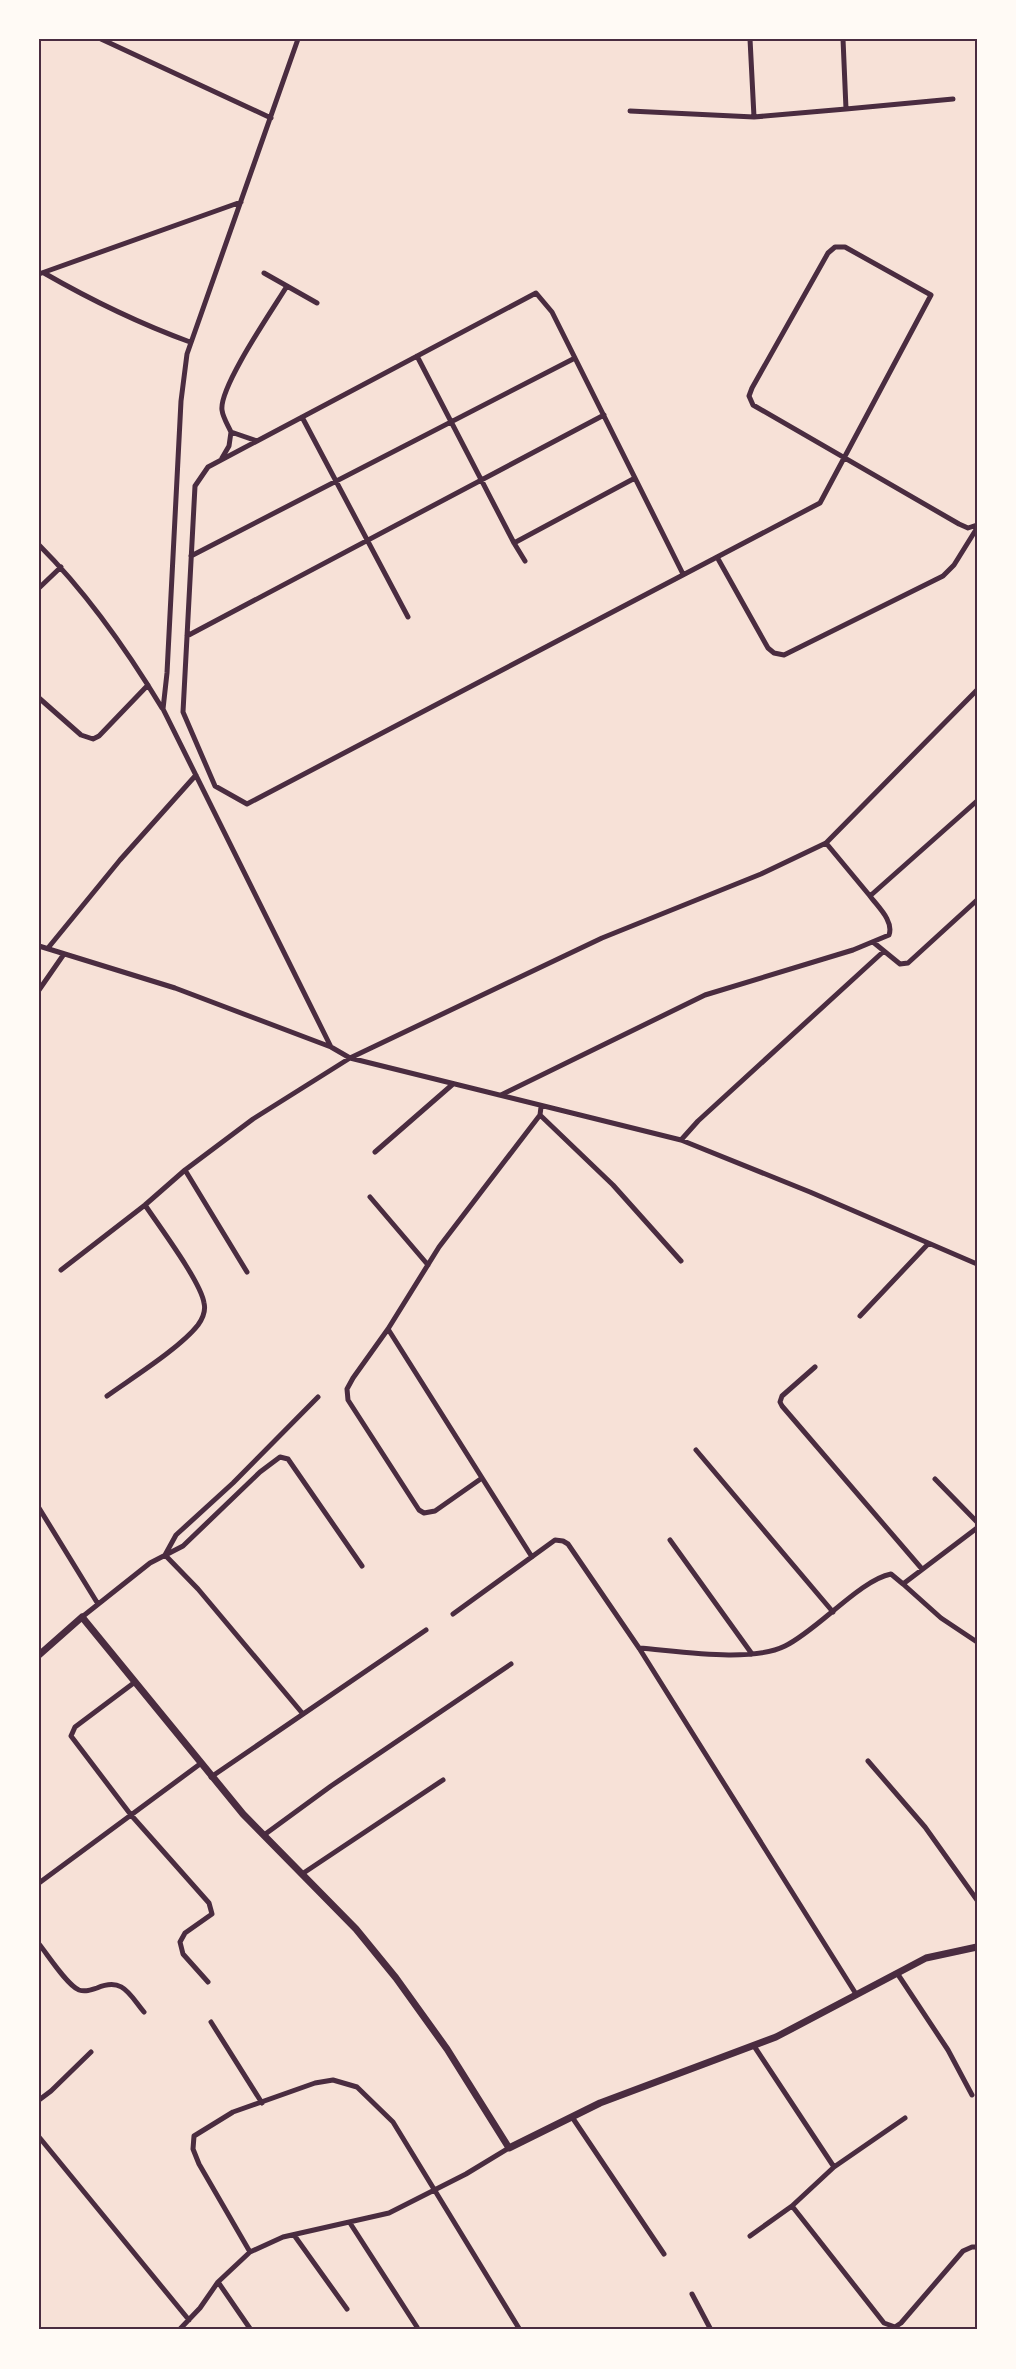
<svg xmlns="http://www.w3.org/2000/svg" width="1016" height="2369" font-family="'Work Sans',sans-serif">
	<rect width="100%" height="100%" fill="#f7e1d7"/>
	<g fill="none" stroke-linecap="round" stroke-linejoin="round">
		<!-- minor -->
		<path stroke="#4a2c40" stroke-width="5" d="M101,39L271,118
			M298,39L187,354L181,401L167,673L163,709L331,1047L350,1058L681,1140L810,1192L977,1264
			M750,39L754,117
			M846,109L953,99
			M630,111L754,117L846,109L843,39
			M44,273C91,300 138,323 190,342
			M264,273L317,303
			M39,274L241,202
			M417,356L514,543L635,478
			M302,417L408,617
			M257,441L231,432C228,425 223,418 222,410C219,387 273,309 287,286
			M222,458L229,446L231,432
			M514,543L525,561
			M39,545C87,593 127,650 162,708
			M191,556L575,358
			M717,557L768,648L774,653L784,655L943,576L954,565L977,528
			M683,574L552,312L536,293L208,467L195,486L183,712L215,786L247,804L820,503L931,295L845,247H835L828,253L752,388L749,396L753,405L959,524L968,528L977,525
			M39,588L61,567
			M187,636L604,415
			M39,698L81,735L93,739L99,736L148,685
			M826,843L870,896L977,801
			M873,942L900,964L908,963L977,900
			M39,946L175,988L331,1047
			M48,948L120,860L196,775
			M39,990L64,954
			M501,1095L705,995L853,950L889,935C894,921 878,907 870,896
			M540,1115L613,1185L681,1261
			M681,1140L698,1121L884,951
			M375,1152L453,1084
			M185,1170L247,1272
			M370,1197L428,1265
			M61,1270L145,1205L185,1170L253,1119L350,1058L602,938L761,874L826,843L977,690
			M860,1316L928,1244
			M388,1329L532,1557
			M815,1367L782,1396L780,1402L782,1406L922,1569
			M107,1396C132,1378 180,1348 198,1325C203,1318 206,1311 204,1303C201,1282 159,1226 145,1205
			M696,1450L833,1612
			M482,1478L435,1511L424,1513L419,1510L348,1400L347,1389L353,1378L388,1329L439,1247L540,1115L541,1107
			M935,1479L977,1522
			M39,1508L98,1604
			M977,1528L903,1584L941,1618L977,1642
			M670,1540L752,1654
			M453,1614L555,1540L563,1541L568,1544L639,1648L856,1994
			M82,1617L150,1563L183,1546L260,1472L280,1457L288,1459L362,1566
			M639,1648C678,1651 751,1663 785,1646C818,1630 860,1580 891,1574L903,1584
			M135,1682L75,1727L71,1736L131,1815L209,1903L212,1914L185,1933L180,1942L183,1954L208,1982
			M303,1714L198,1589L165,1555L176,1535L233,1483L318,1397
			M868,1761L925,1827L977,1900
			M211,1777L426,1630
			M264,1835L331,1786L511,1664
			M302,1874L443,1780
			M39,1883L200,1764
			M39,1944C48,1955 67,1985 79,1990C85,1992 91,1990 97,1988C123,1977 129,1994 144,2012
			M897,1973L948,2050L972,2095
			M211,2022L262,2103
			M754,2046L834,2167
			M39,2100L51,2091L91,2052
			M572,2117L664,2254
			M39,2137L189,2320
			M792,2206L884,2323L895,2327L901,2323L963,2251L972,2247H977
			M350,2223L417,2327
			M294,2235L347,2309
			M750,2236L792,2206L834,2167L905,2118
			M250,2252L199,2164L193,2149L194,2136L233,2112L315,2083L333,2080L357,2087L393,2122L520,2330
			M218,2282L251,2330
			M692,2294L711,2330
			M179,2330L200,2308L218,2282L250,2252L283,2237L389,2213L466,2174L509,2148"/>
		<!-- tertiary -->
		<path stroke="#4a2c40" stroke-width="7" d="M39,1655L82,1617L243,1814L356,1929L396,1978L447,2049L509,2148L600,2103L776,2037L926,1958L977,1947"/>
	</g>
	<!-- border -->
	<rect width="1016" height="2369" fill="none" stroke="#fffaf5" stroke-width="81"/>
	<rect x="40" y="40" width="936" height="2288" fill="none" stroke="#4a2c40" stroke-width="2"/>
</svg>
